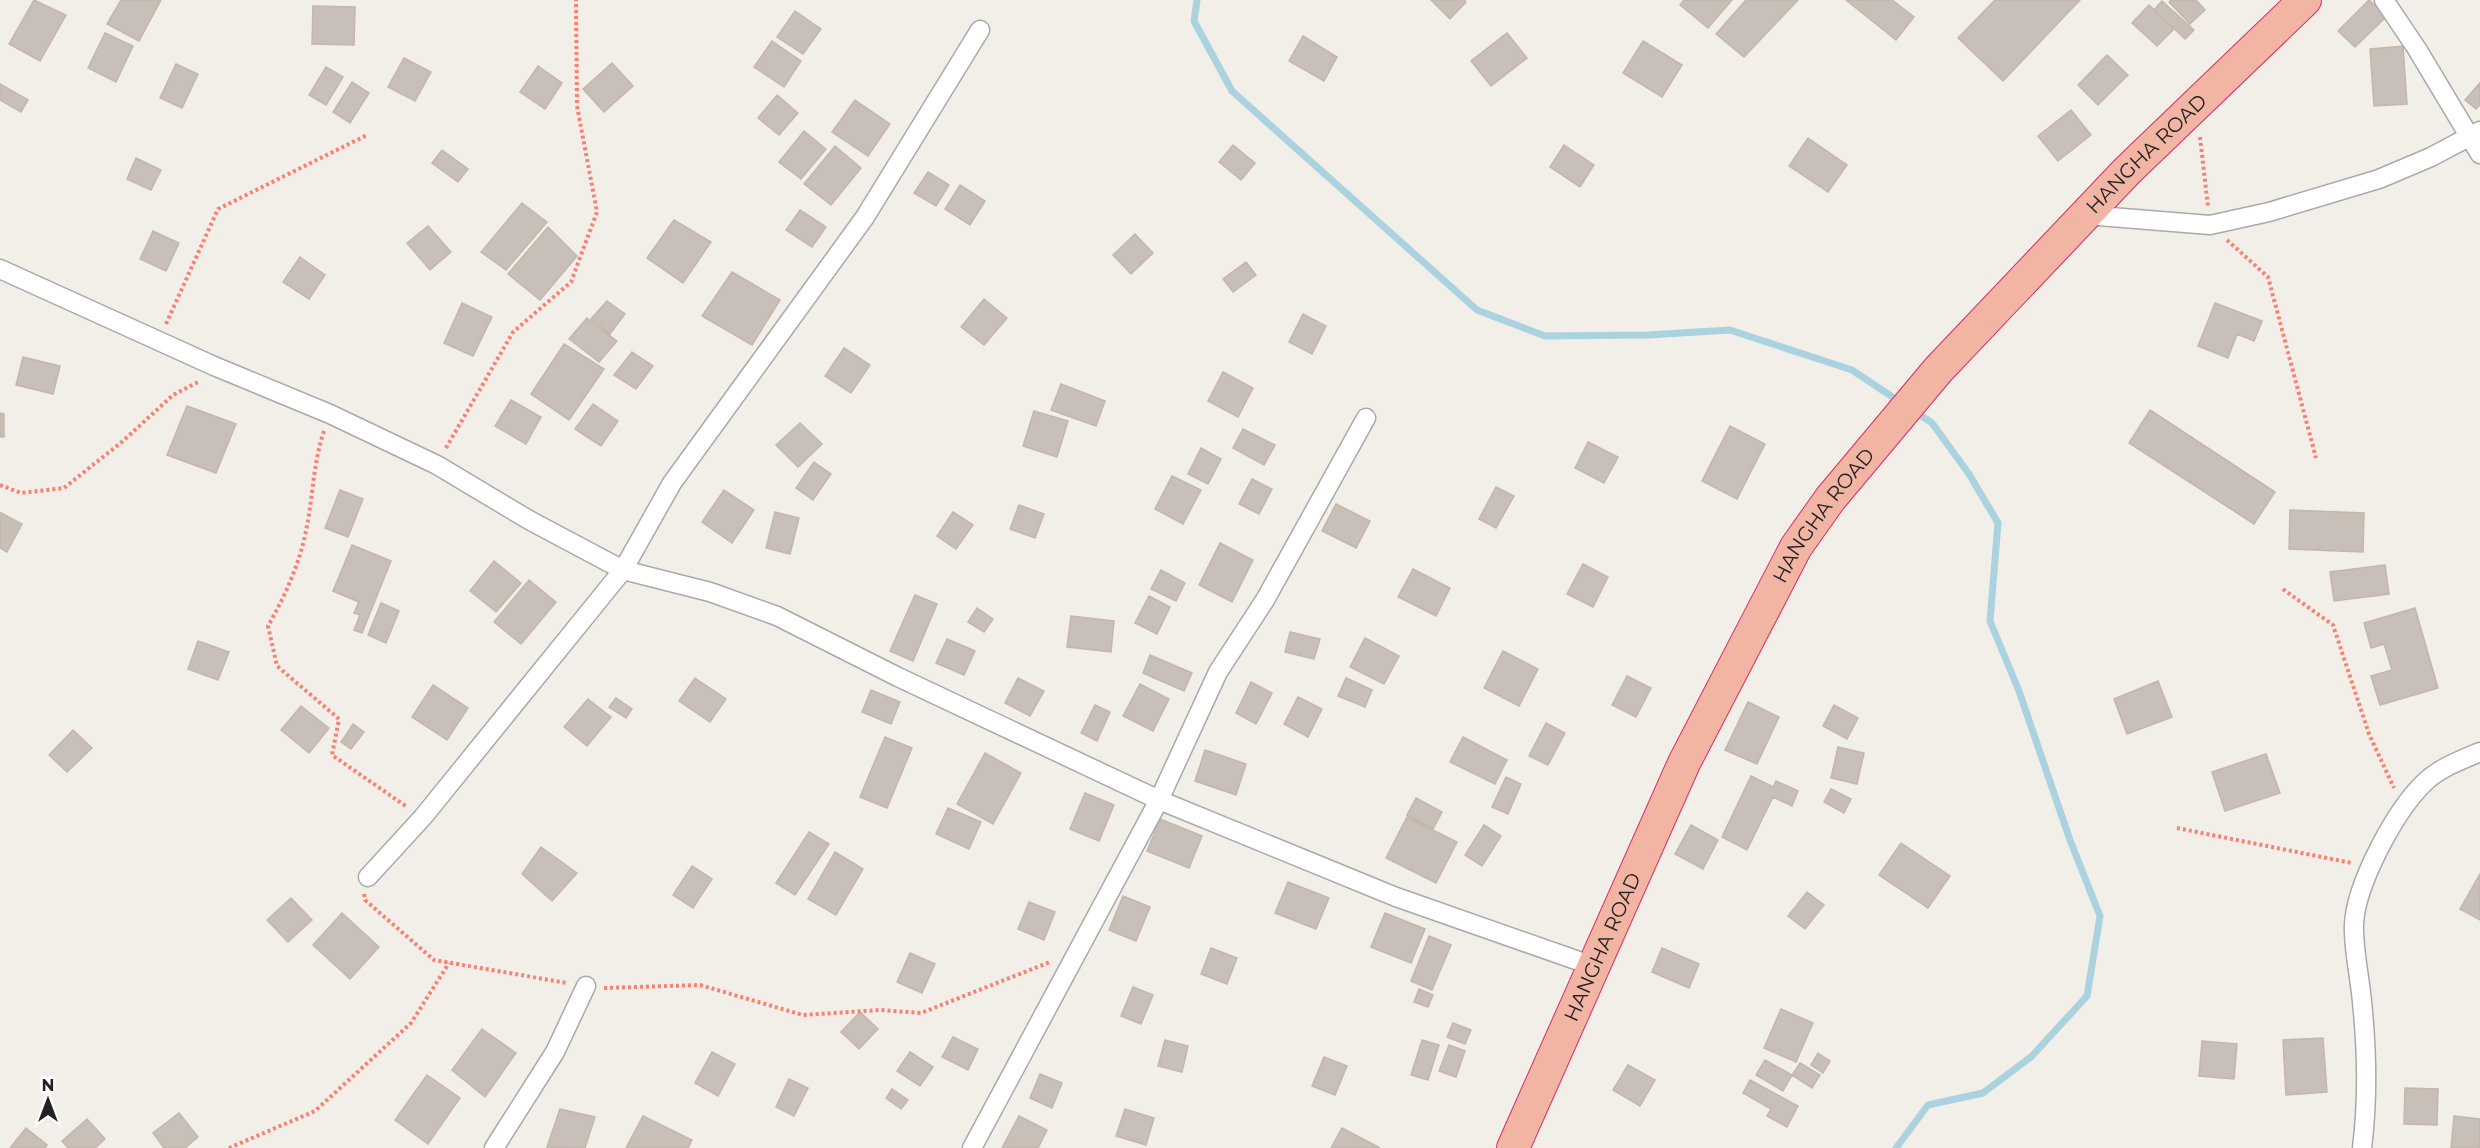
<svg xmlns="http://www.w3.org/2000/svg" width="2480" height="1148" font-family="Montserrat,sans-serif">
	<rect width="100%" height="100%" fill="#f2efe9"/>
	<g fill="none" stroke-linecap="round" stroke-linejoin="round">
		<!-- stream -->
		<path stroke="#aad3df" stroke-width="7" d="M1197,0L1194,21L1232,91L1477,310L1545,336L1648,335L1730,330L1852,370L1900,402
			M1896,1148L1928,1105L1983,1093L2032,1056L2087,996L2100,916L2070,840L2019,691L1990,621L1998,523L1969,474L1932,423L1914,411"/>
	</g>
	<!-- building -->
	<path fill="#c7bfb8" stroke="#c4b6ab" stroke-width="1.5" d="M34,0L66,15L40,61L9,44Z
		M121,0H161L139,41L107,24Z
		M1431,0H1464L1466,2L1450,19Z
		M1684,0H1732L1708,28L1680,5Z
		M1746,0H1798L1744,57L1716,34Z
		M1846,0H1892L1914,17L1896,40Z
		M1995,0H2080L2003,81L1958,38Z
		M2171,0H2196L2205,10L2190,24L2169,2Z
		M2369,0L2387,16L2355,47L2338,31Z
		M2162,1L2194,30L2185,39L2154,10Z
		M2149,5L2174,29L2157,46L2132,23Z
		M313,6L355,7L354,45L312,44Z
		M795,11L821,29L803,54L777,37Z
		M105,33L133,46L116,82L88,68Z
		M1507,33L1527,58L1491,86L1471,61Z
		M1303,36L1337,57L1324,81L1289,61Z
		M772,41L801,61L784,87L754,67Z
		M1643,41L1682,65L1662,97L1623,73Z
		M2403,46L2407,104L2374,106L2370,49Z
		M2107,55L2128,75L2098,105L2078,85Z
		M404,58L431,72L415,101L388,87Z
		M612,63L633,86L604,112L583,89Z
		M176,64L198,74L182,108L160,98Z
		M538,66L562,83L545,109L520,92Z
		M326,67L343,77L326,105L309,95Z
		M352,82L369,93L350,123L333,112Z
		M2480,83V105L2476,109L2465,100Z
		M0,84L28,100L21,112L0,100Z
		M777,95L798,113L779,135L758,118Z
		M855,100L890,124L868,156L832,132Z
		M2071,110L2091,135L2058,161L2038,136Z
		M804,131L826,149L801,179L779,162Z
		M1808,138L1847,165L1828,192L1789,166Z
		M1233,145L1255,163L1241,180L1219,162Z
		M1564,145L1594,165L1580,187L1550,167Z
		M835,146L861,168L831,205L804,184Z
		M442,150L468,169L458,182L432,163Z
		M136,158L161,170L151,190L127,179Z
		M928,172L949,185L936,206L914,193Z
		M960,185L985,201L970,225L945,209Z
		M522,203L547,222L506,270L481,252Z
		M800,210L826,227L812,247L786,230Z
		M674,220L711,242L683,283L647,258Z
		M428,226L451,252L430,270L407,243Z
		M548,227L577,256L540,300L508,274Z
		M153,231L179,243L166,271L140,259Z
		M1135,234L1153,253L1131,274L1113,255Z
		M300,257L325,275L309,299L283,282Z
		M1246,262L1256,275L1233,292L1223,279Z
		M732,272L780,300L752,345L702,316Z
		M984,299L1007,318L984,345L961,327Z
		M607,301L625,314L610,334L591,319Z
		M462,303L492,317L473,356L444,343Z
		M2215,303L2262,321L2254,341L2237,334L2228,358L2198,346Z
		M1303,314L1326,326L1312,354L1289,342Z
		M587,318L617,341L599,362L569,339Z
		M564,344L604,369L569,420L531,394Z
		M844,348L870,365L851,393L825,376Z
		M632,352L653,366L636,389L614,375Z
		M23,357L60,366L53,394L16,385Z
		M1223,372L1253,388L1238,417L1208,401Z
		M1061,384L1105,401L1096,426L1051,410Z
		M511,400L541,417L526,444L495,426Z
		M593,404L618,421L601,446L575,429Z
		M187,406L236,424L216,473L167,455Z
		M2150,410L2275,492L2254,524L2129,443Z
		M1034,411L1068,421L1057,457L1023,446Z
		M0,413L4,414V437H0Z
		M800,423L822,444L798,467L776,445Z
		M1730,426L1765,444L1737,499L1702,481Z
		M1243,429L1275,445L1264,465L1233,448Z
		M1588,442L1618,457L1604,483L1575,468Z
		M1201,448L1221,459L1208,484L1188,474Z
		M814,462L831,474L813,500L796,488Z
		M1172,476L1201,490L1183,524L1155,509Z
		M1252,479L1272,489L1259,514L1239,504Z
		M1496,487L1514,496L1496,528L1479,519Z
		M340,490L363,499L348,537L325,528Z
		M724,490L754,510L732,543L702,522Z
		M1336,504L1370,521L1356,548L1322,531Z
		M1019,505L1044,514L1035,538L1010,529Z
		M2290,510L2364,513L2363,552L2289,549Z
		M775,512L799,518L790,554L766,548Z
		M953,512L973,525L956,549L937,536Z
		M1,513L22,524L7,552L0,548Z
		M1220,543L1253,560L1232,602L1199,585Z
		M352,545L391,561L362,633L354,630L360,615L354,613L359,602L333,591Z
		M494,561L521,583L496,612L470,591Z
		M1583,564L1608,577L1593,607L1567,594Z
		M2385,565L2389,594L2334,601L2330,572Z
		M1413,569L1450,588L1436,616L1398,597Z
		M1161,570L1185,583L1176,601L1151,589Z
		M529,580L556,602L521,644L494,622Z
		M915,595L937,604L913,661L890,651Z
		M1149,596L1170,607L1157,634L1135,623Z
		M381,603L399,611L386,643L368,635Z
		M977,608L993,619L984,632L968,622Z
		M2415,608L2438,688L2380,705L2371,676L2392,670L2384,644L2371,648L2364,623Z
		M1071,616L1114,621L1111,652L1067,647Z
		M1290,632L1320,639L1314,659L1285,652Z
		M1365,638L1399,656L1384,684L1350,667Z
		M947,639L975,651L964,675L936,663Z
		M198,641L229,652L218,680L188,669Z
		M1503,651L1538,669L1519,706L1484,688Z
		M1150,655L1192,673L1184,691L1143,673Z
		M1627,676L1651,688L1636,717L1612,705Z
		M695,678L726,699L710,722L679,701Z
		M1018,678L1044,691L1030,716L1005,703Z
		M1346,678L1372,690L1365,707L1338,696Z
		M2158,681L2172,717L2127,734L2114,699Z
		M1251,682L1272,693L1256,724L1236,713Z
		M1140,684L1169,699L1153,731L1123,716Z
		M433,685L468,708L447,740L412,717Z
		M871,690L900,702L891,724L862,712Z
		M1298,697L1322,709L1308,737L1284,724Z
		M616,698L632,709L626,718L609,707Z
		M588,699L611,717L587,746L564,727Z
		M1748,702L1779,717L1757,764L1725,750Z
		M1095,705L1110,712L1097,741L1081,733Z
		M1834,705L1858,718L1847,739L1823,726Z
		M301,706L329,728L309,753L281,730Z
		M1546,723L1565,733L1548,765L1529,756Z
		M353,724L364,732L351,749L341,742Z
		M73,730L92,748L67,772L49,755Z
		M885,737L912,748L887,808L860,797Z
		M1463,737L1507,760L1495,784L1450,762Z
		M1838,747L1864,753L1857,784L1831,778Z
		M1205,750L1246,764L1236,795L1195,781Z
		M985,753L1021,773L993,824L957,804Z
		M2266,754L2280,793L2225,811L2212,772Z
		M1751,776L1773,787L1776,781L1798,791L1792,806L1773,797L1747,850L1722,837Z
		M1506,777L1521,784L1508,814L1492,807Z
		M1831,789L1851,799L1844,813L1824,802Z
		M1085,793L1114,805L1099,841L1070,829Z
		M1416,798L1442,812L1433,829L1407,815Z
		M948,808L981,822L969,849L936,834Z
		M1407,817L1457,842L1436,883L1386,858Z
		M1160,819L1202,836L1189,868L1147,851Z
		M1484,825L1501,836L1482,866L1465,855Z
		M1691,825L1718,840L1703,869L1675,854Z
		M809,832L829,844L795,895L776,883Z
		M1901,843L1950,876L1928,908L1879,875Z
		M541,847L577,873L552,901L522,874Z
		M835,852L863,869L836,915L808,899Z
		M692,866L712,879L693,908L673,895Z
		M2480,874V920L2460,909Z
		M1288,882L1329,898L1316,929L1275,913Z
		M1807,892L1824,905L1805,929L1788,916Z
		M1123,896L1150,907L1136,941L1109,930Z
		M291,898L312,920L288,942L267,920Z
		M1029,902L1055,912L1044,940L1018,929Z
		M342,913L379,947L350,979L313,945Z
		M1385,913L1425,929L1411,963L1371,947Z
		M1429,936L1451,945L1432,990L1411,981Z
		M1211,948L1237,958L1227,984L1201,974Z
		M1662,948L1699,964L1689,988L1652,972Z
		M910,953L935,964L922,993L897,982Z
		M1133,987L1153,995L1141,1024L1121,1016Z
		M1419,989L1433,995L1428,1007L1414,1002Z
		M1781,1009L1813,1023L1796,1062L1764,1048Z
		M860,1012L878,1029L859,1049L841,1032Z
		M1453,1023L1471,1030L1465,1044L1447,1037Z
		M482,1029L516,1053L485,1097L452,1070Z
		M953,1037L978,1049L968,1070L942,1057Z
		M2323,1038L2327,1092L2286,1095L2283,1040Z
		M1165,1040L1188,1046L1182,1072L1158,1066Z
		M1422,1040L1439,1045L1428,1080L1411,1075Z
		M2202,1041L2237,1044L2234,1079L2199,1076Z
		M1449,1045L1465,1051L1456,1077L1439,1071Z
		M712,1052L735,1064L718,1096L695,1083Z
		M910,1052L933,1067L920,1086L897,1071Z
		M1818,1053L1830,1061L1823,1073L1811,1065Z
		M1324,1057L1347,1066L1335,1095L1312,1086Z
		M1765,1060L1792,1075L1783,1091L1756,1075Z
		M1800,1063L1820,1075L1812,1088L1792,1075Z
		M1628,1065L1655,1080L1640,1106L1613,1090Z
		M1040,1074L1062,1083L1052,1108L1030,1098Z
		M427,1075L460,1098L428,1144L395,1120Z
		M789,1079L808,1088L794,1116L776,1107Z
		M1750,1080L1798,1106L1787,1127L1767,1116L1771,1109L1743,1093Z
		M2405,1088L2438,1089L2437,1125L2404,1124Z
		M892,1089L908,1100L901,1109L886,1098Z
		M560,1109L595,1117L585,1148L547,1147Z
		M1125,1109L1154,1118L1146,1145L1116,1136Z
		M179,1113L198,1137L185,1148H164L153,1133Z
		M643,1116L692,1140L688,1148H626Z
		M1019,1116L1047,1130L1038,1148H1002Z
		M2454,1116L2480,1119V1148H2451Z
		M87,1119L105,1139L95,1148H68L62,1141Z
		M26,1128L47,1145L45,1148H10Z
		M1342,1128L1380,1148H1331Z"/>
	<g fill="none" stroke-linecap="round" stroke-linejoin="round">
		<defs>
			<path id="minor" d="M2384,0L2417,49L2480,154
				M2086,215L2210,225L2269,212L2379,179L2431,157L2480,131
				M0,269L214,366L330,414L437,465L529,520L623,570L710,592L777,616L898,677L1159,800L1396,897L1593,966
				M368,877L423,817L623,570L672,483L865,217L980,30
				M494,1148L555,1052L586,986
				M972,1148L1159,800L1218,672L1265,600L1366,418
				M2362,1148C2368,1100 2367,1050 2362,1002C2360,977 2353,949 2354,924C2356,884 2395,811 2424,783C2439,768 2461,760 2480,752"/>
			<g id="trunk">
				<path id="s1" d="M1513,1148L1684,763L1796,547L1830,499L1938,370L2127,171L2305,0"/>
			</g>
		</defs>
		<!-- minor casing -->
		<use href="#minor" stroke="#a9a9a9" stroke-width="21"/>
		<!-- trunk casing -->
		<use href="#trunk" stroke="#dc2a67" stroke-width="34"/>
		<!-- path -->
		<path stroke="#fa8072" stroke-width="4" stroke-dasharray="3 3" stroke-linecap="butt" d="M2200,137L2208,207
			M2227,240L2268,277L2316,458
			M166,324L218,209L367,135
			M324,431C313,463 313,498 306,531C299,565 285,596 268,626L277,666L339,719L332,755L407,807
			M446,448L513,332L571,282L597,212L577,106L576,0
			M0,485L21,493L64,488L123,441L173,395L200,381
			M2283,589L2333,625L2369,734L2394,788
			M2177,828L2352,863
			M364,894L365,900L434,960L567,983
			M604,988L700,985L803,1015L880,1010L921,1013L1050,962
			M229,1148L315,1111L411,1023L449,963"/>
		<!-- minor -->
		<use href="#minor" stroke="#fff" stroke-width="18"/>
		<!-- trunk -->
		<use href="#trunk" stroke="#f2b4a3" stroke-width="32"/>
	</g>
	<g text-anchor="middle" stroke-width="4.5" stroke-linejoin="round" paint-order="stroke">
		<!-- street labels -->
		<g font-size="20" fill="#222" stroke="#fff">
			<text dy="7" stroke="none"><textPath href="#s1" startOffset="1192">HANGHA ROAD</textPath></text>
			<text dy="7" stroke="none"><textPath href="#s1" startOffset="706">HANGHA ROAD</textPath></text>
			<text dy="7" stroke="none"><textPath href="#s1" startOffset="220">HANGHA ROAD</textPath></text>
		</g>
	</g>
	<!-- north arrow -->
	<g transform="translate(48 1100)" stroke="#ffffff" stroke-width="4.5" paint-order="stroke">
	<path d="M0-4.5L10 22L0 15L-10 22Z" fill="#222222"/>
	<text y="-9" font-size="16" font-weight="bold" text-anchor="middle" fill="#222222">N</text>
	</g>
</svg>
